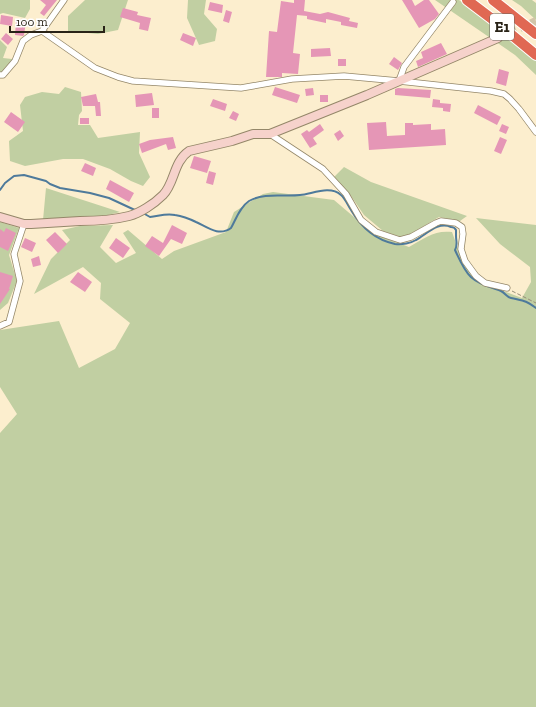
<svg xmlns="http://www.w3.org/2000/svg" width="536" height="707" font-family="'Zilla Slab',serif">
	<rect width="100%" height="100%" fill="#fceece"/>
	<!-- green -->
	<path fill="#c1cfa2" d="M0,0H30V9L25,18L3,13L0,14Z
		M85,0H128L118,30L98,34L68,31V16Z
		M188,0H206L204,14L217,29L215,41L199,45L187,18Z
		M435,0H459L530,53L536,60V75L515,55Z
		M512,0H532L536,3V20L521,6Z
		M0,40L7,47L3,58L12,59V66L0,74Z
		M65,87L81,92L82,111L79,115L78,125H90L98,138L140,132L139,153L150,177L143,186L131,181L110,169L83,159H63L25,166L10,161L9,141L23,131L20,105L25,97L42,92L59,94Z
		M344,167L371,182L467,216L460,221L439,217L404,238L383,231L364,215L351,196L334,177Z
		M46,188L120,212L100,217L43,220Z
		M273,192L334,200L374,234L409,247C425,238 434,230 452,232L462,260L477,281L522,298L531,282L530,267L500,244L476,218L536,225V707H0V433L17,414L0,387V330L59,321L79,368L115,349L130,323L100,299L101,283L83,267L34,294L51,259L70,240L62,230L80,226L113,225L100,247L116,263L136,253L123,233L128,230L162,259L174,251L226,232L234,212L263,194Z
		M0,222L19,228L9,255L17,281L8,303L0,310Z"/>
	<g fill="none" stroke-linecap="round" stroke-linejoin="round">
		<!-- stream -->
		<path stroke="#4e7a9b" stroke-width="2" d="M0,190L5,183L14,176L24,175L46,181L50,184L60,188L90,193L109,198L137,211
			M143,213L150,217C159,216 166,213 175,215C182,216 190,219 196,222C207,227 219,237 231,228C236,219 240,207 249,201C265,192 283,197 300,195C312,194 330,185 341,195C345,198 348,206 351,210C361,227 376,240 395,244C402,245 411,243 416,240C427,234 438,221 451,227C453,227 455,228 456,230C456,232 456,234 456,236C456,242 458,245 455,250C469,281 471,280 501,291C505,293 507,297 511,298C524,301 525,300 536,308"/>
	</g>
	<!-- building -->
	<path fill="#e596b6" d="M40,0H57L44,16L40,13L46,5Z
		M294,0H305L304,11L320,14L328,12L350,18L349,21L358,23L357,28L341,25V22L326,19V23L307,19V16L297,15L293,53L300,54L298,74L282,73V77H266L269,31L277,32L281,1L294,3Z
		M402,0H412L415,6L424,0H429L439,14L435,19L419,28Z
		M210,2L223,5L222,13L208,10Z
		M123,8L138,12L137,15L151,18L148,31L139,29L140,23L120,17Z
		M226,10L232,12L229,23L223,21Z
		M1,15L13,17L12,26L0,24Z
		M16,22H26L24,35L23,36L15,35Z
		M6,33L13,39L8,45L1,39Z
		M183,33L196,38L193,46L180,40Z
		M441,43L447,54L418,67L416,61L423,58L421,52Z
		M330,48L331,56L311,57V49Z
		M394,57L402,63L398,70L389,64Z
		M338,59H346V66H338Z
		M499,69L509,72L506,86L496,83Z
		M275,87L300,95L297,103L272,95Z
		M313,88L314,95L306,96L305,89Z
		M398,88L431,90L430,98L395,95V89Z
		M152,93L154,105L136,107L135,95Z
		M96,94L98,102H100L101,116H96L95,106H83L81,97Z
		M320,95H328V102H320Z
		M213,99L227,104L225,111L210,106Z
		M433,99L440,100V103L451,104L450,112L443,111V108L432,107Z
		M478,105L501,117L497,125L474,113Z
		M152,108H159V118H152Z
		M233,111L239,114L236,121L229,118Z
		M11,112L25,122L18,132L4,122Z
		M80,118H89V124H80Z
		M386,122L387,136L405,135V123H413V125L431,124V130L445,129L446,145L369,150L367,123Z
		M320,124L324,130L313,138L317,144L310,148L301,134L307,130L309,132Z
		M502,124L509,127L506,134L499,131Z
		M340,130L344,136L338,141L334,134Z
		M173,137L176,148L168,150L166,144L142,153L139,144L150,140Z
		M500,137L507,140L501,154L494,151Z
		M194,156L211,161L207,173L190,168Z
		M85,163L96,168L93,176L81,171Z
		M209,171L216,173L213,185L206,183Z
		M110,180L134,193L129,202L106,189Z
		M172,225L187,233L182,244L171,239L159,256L145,246L152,236L163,243Z
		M6,228L16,233L8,251L0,247V229L4,232Z
		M55,232L67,244L58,253L46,240Z
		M25,238L36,243L32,252L21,247Z
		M116,238L130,248L123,258L109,248Z
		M39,256L41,265L33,267L31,259Z
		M0,272L13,276L9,289H10L0,304Z
		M78,272L92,282L85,292L70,282Z"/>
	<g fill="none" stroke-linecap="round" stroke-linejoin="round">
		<!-- secondary-tunnel -->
		<path stroke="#d2c5a9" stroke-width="8" stroke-dasharray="8 4" stroke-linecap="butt" d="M498,38L536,21"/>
		<defs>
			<path id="street" d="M42,31L95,68L118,77L133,81L241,88L292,79L344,76L399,81L491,91L504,94L510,99L519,109L536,132
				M0,75H3L15,61L23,41L31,35L42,31L64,0
				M399,81L404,67L453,2
				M270,134L323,169L346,194L361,220L376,232L400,240L411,237L436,223L441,221L456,223L462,227L463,234L461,249L465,261L476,276L485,283L507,288
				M0,326L9,322L20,281L14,254L24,224"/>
			<path id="secondary" d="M0,217L24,224H31C47,223 64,222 80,221C96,221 113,220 129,216C140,213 154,204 163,195C175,183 173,162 189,151L232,141L253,134H270L367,95L498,38"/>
			<path id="highway" d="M467,0L500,25L536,55
				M493,0L536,34"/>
		</defs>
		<!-- street casing -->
		<use href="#street" stroke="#948769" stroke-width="7"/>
		<!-- secondary casing -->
		<use href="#secondary" stroke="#948769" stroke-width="10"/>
		<!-- highway casing -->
		<use href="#highway" stroke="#fff" stroke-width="12"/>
		<!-- path -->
		<path stroke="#988e78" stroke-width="1" stroke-dasharray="4 2" stroke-linecap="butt" d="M512,291L536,303"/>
		<!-- street -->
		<use href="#street" stroke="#fff" stroke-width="5.5"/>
		<!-- secondary -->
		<use href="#secondary" stroke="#f6d2cb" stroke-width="8"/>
		<!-- highway -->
		<use href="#highway" stroke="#e06853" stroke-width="10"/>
	</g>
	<g text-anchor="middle" stroke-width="3" stroke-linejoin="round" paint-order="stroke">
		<!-- shield labels -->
		<rect fill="#fff" stroke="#69655d" stroke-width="1" x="490" y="14" width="24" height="26" rx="3"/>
		<g font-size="15" font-weight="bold" fill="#292317">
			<text x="502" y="32">E1</text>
		</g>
	</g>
	<!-- scale -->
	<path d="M10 26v6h94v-6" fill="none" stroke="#292317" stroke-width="2"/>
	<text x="16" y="26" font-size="12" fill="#292317" stroke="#ffffff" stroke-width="3" paint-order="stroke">100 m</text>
</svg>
